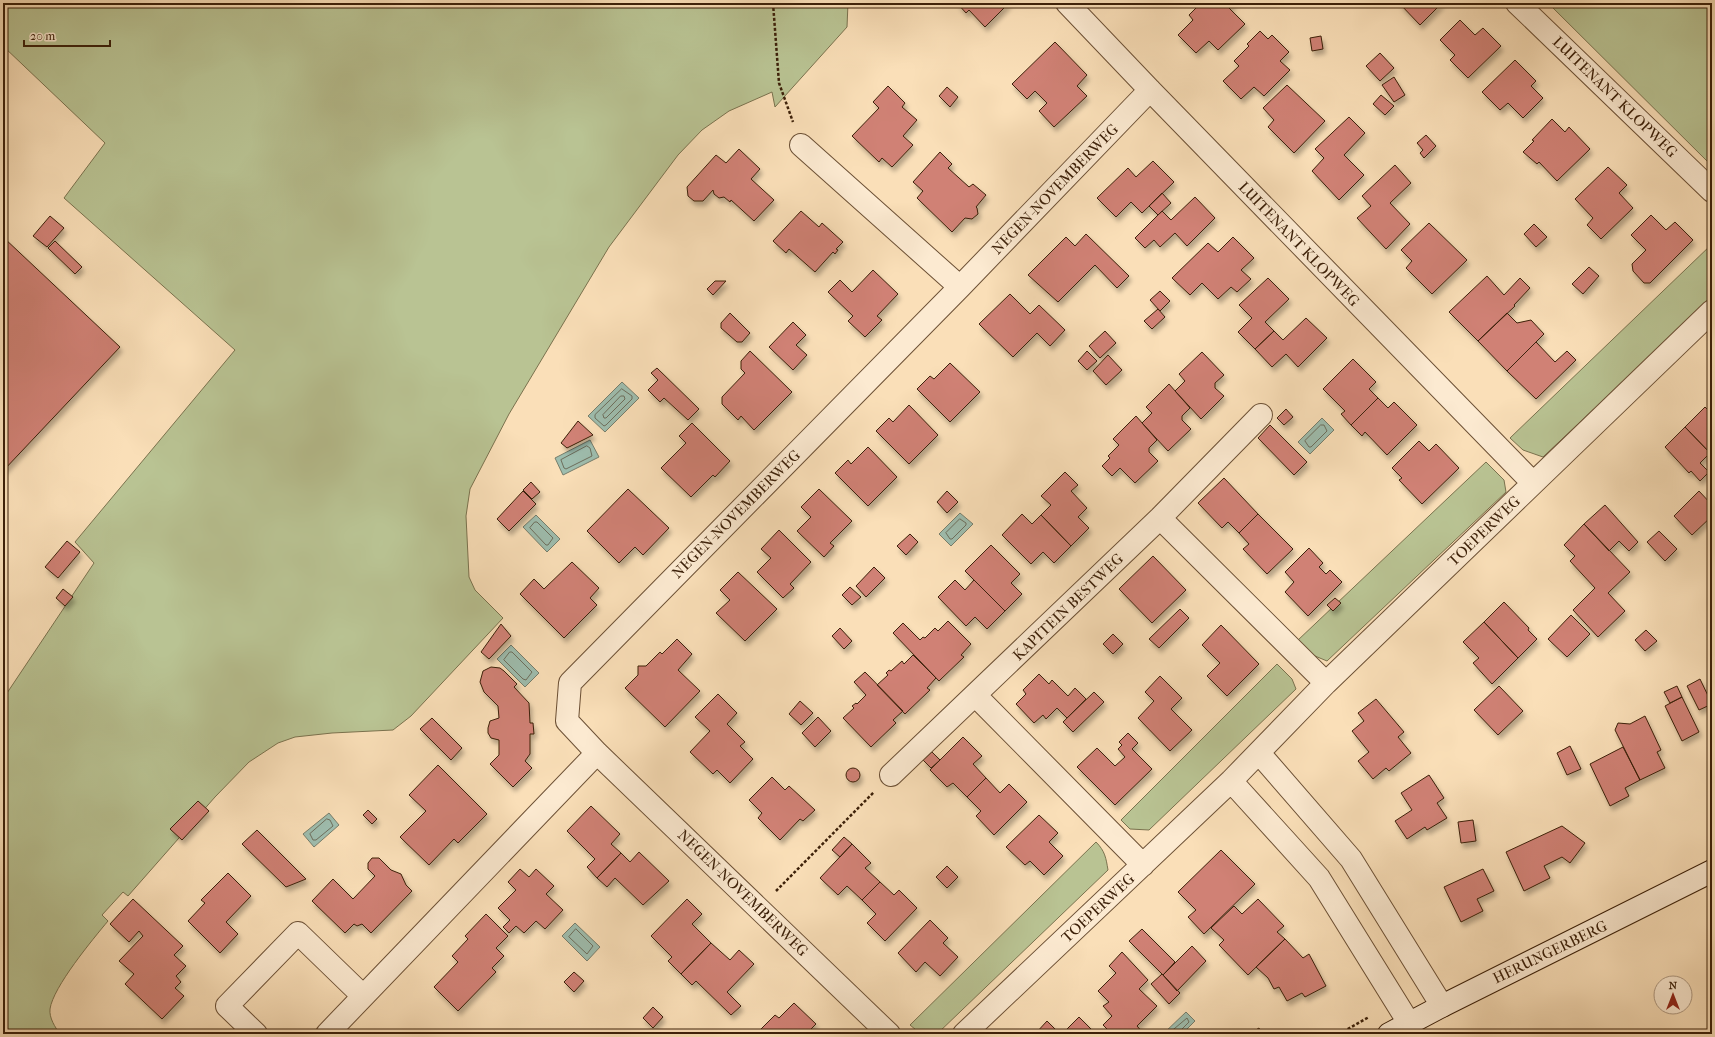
<svg xmlns="http://www.w3.org/2000/svg" width="1715" height="1037" font-family="'IM FELL French Canon',serif">
	<defs>
		<filter id="shadow"><feDropShadow dx="2.5" dy="4.5" stdDeviation="2" flood-color="#0004"/></filter>
	</defs>
	<rect width="100%" height="100%" fill="#fadfb8"/>
	<filter id="stains"><feTurbulence type="fractalNoise" baseFrequency=".005" numOctaves="4"/><feColorMatrix values="0 0 0 0 .2 0 0 0 0 .09 0 0 0 0 .02 0 0 0 .5 -.17"/></filter>
	<radialGradient id="worn" r=".72"><stop offset=".6" stop-color="#630" stop-opacity="0"/><stop offset="1" stop-color="#630" stop-opacity=".3"/></radialGradient>
	<!-- green -->
	<path fill="#b9c393" stroke="#7a724e" d="M3,3H848L847,27L775,107L772,92L729,111L702,130L678,155L609,247L509,414L470,489L466,516L469,577L475,590L503,618L411,716L393,730L332,733L295,737L278,743L249,762L215,797L128,896L123,892L102,915L108,921C93,939 53,987 50,1009C49,1018 55,1027 60,1034H3V699L94,563L75,542L235,350L64,198L105,143L3,46Z
		M1548,3H1712V166Z
		M1712,244V298L1543,457L1523,450L1510,438Z
		M1486,462L1504,480L1506,492L1327,661L1315,656L1297,641Z
		M1277,664L1292,679L1296,689L1149,830L1130,829L1121,820Z
		M1096,842C1105,851 1106,858 1108,870L937,1034H921L910,1025Z"/>
	<!-- water -->
	<path fill="#9ebdae" stroke="#777e6c" d="M622,382L639,398L605,432L588,416Z
		M1322,418L1334,430L1310,454L1298,442Z
		M590,440L599,457L563,475L555,458Z
		M960,513L973,524L951,546L939,534Z
		M536,515L560,539L547,552L523,527Z
		M511,645L539,673L525,687L497,659Z
		M329,813L339,825L314,847L303,834Z
		M575,923L600,947L587,961L562,936Z
		M1186,1012L1195,1021L1182,1034H1163Z"/>
	<g fill="none" stroke-linecap="round" stroke-linejoin="round">
		<!-- shore -->
		<path stroke="#6d6e5c" stroke-width="1" d="M622,389L632,396V399L606,425L604,426L595,418V415Z
			M621,396H624L625,399L606,418H604L603,415Z
			M1321,425H1324L1327,431L1311,447H1309L1305,441Z
			M587,446L590,448L592,456L566,469L564,468L561,460Z
			M960,519L966,523V525L952,539H950L946,533Z
			M535,522H537L553,538L548,545H546L530,528Z
			M510,652H512L532,672L526,680L523,679L504,660Z
			M327,819L330,820L333,826L316,840H313L310,834Z
			M576,929L593,946L587,954L569,937Z
			M1168,1034L1187,1018L1189,1022L1181,1030L1180,1034"/>
	</g>
	<!-- building -->
	<path fill="#d08174" stroke="#3c2009" filter="url(#shadow)" d="M957,3H1009L985,27L969,10L966,13Z
		M1201,3H1234L1229,8L1245,24L1218,50L1209,41L1196,53L1178,35L1193,20L1189,15Z
		M1399,3H1442L1420,25Z
		M1460,20L1475,35L1483,28L1501,46L1468,78L1450,60L1455,55L1440,40Z
		M1260,31L1268,39L1272,35L1289,52L1280,61L1290,70L1264,96L1254,87L1241,99L1223,81L1239,66L1234,61L1249,46L1247,44Z
		M1321,36L1323,49L1312,51L1310,38Z
		M1055,42L1087,75L1077,86L1087,96L1054,127L1039,111L1047,103L1035,91L1027,99L1012,84Z
		M1380,53L1394,68L1380,81L1366,66Z
		M1515,60L1536,81L1531,86L1543,98L1523,118L1508,103L1500,110L1482,92Z
		M1394,77L1405,95L1394,102L1382,85Z
		M1287,85L1325,121L1294,153L1268,127L1274,120L1263,108Z
		M888,86L905,103L902,107L917,120L903,136L913,145L892,167L882,158L879,162L852,136L879,108L873,102Z
		M947,87L958,97L950,107L939,96Z
		M1381,95L1394,106L1385,115L1373,104Z
		M1349,117L1365,133L1344,155L1364,175L1339,200L1312,171L1324,158L1315,149Z
		M1552,119L1565,132L1569,127L1590,149L1557,181L1539,162L1537,164L1523,152L1534,141L1532,140Z
		M1426,135L1436,146L1424,158L1420,153L1423,150L1417,143Z
		M739,149L760,169L751,179L774,200L754,221L731,200L730,202L724,197L719,198L714,194L713,190L703,201H694L688,196L687,187L716,155L726,163Z
		M940,152L952,164L948,168L969,187L973,184L986,195L976,207L977,208L978,214L972,219L965,218L952,232L917,198L923,191L913,182Z
		M1153,161L1174,182L1142,213L1131,202L1116,217L1097,198L1128,168L1136,177Z
		M1395,165L1411,183L1390,203L1410,224L1386,249L1357,218L1371,206L1362,196Z
		M1608,167L1627,185L1619,193L1633,208L1601,239L1587,225L1593,218L1575,199Z
		M1162,193L1171,203L1158,215L1149,206Z
		M1195,197L1215,218L1187,246L1175,233L1160,247L1154,240L1145,248L1135,238L1162,211L1171,220Z
		M801,211L819,227L822,223L843,242L836,249L838,250L835,254L833,252L815,272L789,249L786,253L773,241Z
		M1651,215L1666,230L1675,222L1693,240L1650,283H1644L1633,271L1632,264L1646,250L1631,235Z
		M50,216L64,228L47,247L33,236Z
		M1429,223L1467,260L1432,294L1406,268L1412,261L1401,250Z
		M1534,224L1547,237L1536,247L1524,234Z
		M1086,234L1129,276L1117,288L1095,265L1058,302L1028,275L1066,237L1075,246Z
		M3,237L120,347L3,471Z
		M1233,237L1254,258L1241,270L1251,279L1237,292L1231,287L1218,299L1202,283L1190,295L1172,278L1208,243L1218,252Z
		M55,241L82,267L75,274L48,248Z
		M1589,267L1599,276L1583,294L1572,284Z
		M873,270L898,294L877,316L882,320L865,337L848,321L853,316L828,292L840,280L852,292Z
		M1487,276L1504,295L1520,278L1530,288L1514,305L1515,306L1478,341L1449,312Z
		M1268,278L1289,299L1265,322L1274,331L1255,349L1238,332L1252,318L1239,305Z
		M715,281H726L713,295L707,289Z
		M1160,291L1170,301L1160,311L1150,300Z
		M1010,294L1030,314L1039,305L1065,330L1050,346L1037,333L1013,357L979,324Z
		M1158,309L1165,317L1152,329L1144,321Z
		M730,313L750,333L742,342H737L721,328V323Z
		M1507,313L1517,323L1531,320L1544,334L1507,371L1478,341Z
		M1306,318L1327,338L1298,367L1286,354L1272,367L1255,349L1274,331L1283,340Z
		M793,322L806,335L796,345L807,355L793,370L769,347Z
		M1105,331L1116,343L1100,358L1089,346Z
		M1536,342L1555,362L1567,351L1576,360L1536,399L1507,371Z
		M750,351L792,392L754,430L741,416L738,420L722,404V397L745,373L741,369V361Z
		M1087,351L1097,361L1087,370L1078,361Z
		M1202,352L1224,375L1215,383V388L1224,396L1201,419L1175,391L1185,381L1179,374Z
		M1108,355L1122,370L1106,385L1093,371Z
		M1353,359L1376,382L1369,389L1378,398L1351,425L1341,414L1345,411L1323,389Z
		M950,363L980,392L950,422L917,389L930,376L934,379Z
		M657,368L699,409L688,420L664,398L660,402L648,390L658,380L651,373Z
		M1169,384L1190,408L1182,416V420L1191,429L1168,451L1142,423L1152,413L1146,407Z
		M1378,398L1388,408L1394,402L1417,425L1387,455L1365,432L1362,436L1351,425Z
		M909,405L938,435L909,464L876,431L889,418L893,422Z
		M1705,407L1712,414V455L1685,427Z
		M1286,409L1293,417L1284,425L1277,418Z
		M1136,416L1157,440L1149,448V452L1158,461L1135,483L1120,468L1112,476L1102,466L1110,458L1108,456L1119,445L1113,439Z
		M578,421L593,435L567,448L561,443Z
		M692,423L730,461L715,477L713,475L691,497L661,468L686,443L679,436Z
		M1270,425L1307,462L1294,475L1258,438Z
		M1685,427L1710,453L1700,463L1709,472L1700,481L1691,471L1689,473L1665,447Z
		M1419,441L1429,451L1436,444L1459,468L1422,504L1399,480L1402,478L1392,468Z
		M868,447L897,477L868,506L835,473L848,460L851,464Z
		M1065,472L1078,485L1071,491L1087,508L1078,517L1089,528L1071,546L1041,515L1051,505L1041,496Z
		M1224,478L1258,514L1239,533L1228,522L1222,528L1198,503Z
		M531,482L540,492L532,499L523,490Z
		M628,489L669,528L643,555L635,547L619,563L587,531Z
		M819,489L852,521L830,543L834,546L824,557L797,531L811,517L801,507Z
		M523,491L536,504L509,531L497,519Z
		M947,491L958,502L947,513L937,502Z
		M1699,491L1712,505V516L1692,535L1674,516Z
		M1605,505L1638,542L1629,551L1619,541L1609,551L1584,524Z
		M1022,514L1032,524L1041,515L1071,546L1054,563L1043,552L1031,564L1002,535Z
		M1258,514L1293,549L1267,574L1243,549L1249,544L1239,533Z
		M1584,524L1630,572L1608,593L1625,611L1598,637L1573,610L1595,588L1570,561L1575,556L1564,545Z
		M779,530L811,562L790,584L794,588L783,598L757,572L771,558L761,549Z
		M1659,531L1677,549L1665,561L1647,542Z
		M910,534L918,542L906,555L897,546Z
		M67,541L80,552L58,578L45,567Z
		M991,545L1020,574L1011,583L1022,594L1005,611L965,571Z
		M1309,548L1323,563L1319,567L1326,574L1330,570L1342,582L1308,616L1285,592L1294,582L1285,572Z
		M1153,556L1186,590L1152,623L1119,589Z
		M572,562L599,588L590,598L597,605L564,638L520,594L534,579L544,589Z
		M874,567L885,578L866,597L856,586Z
		M738,572L777,609L745,641L716,613L730,600L720,590Z
		M955,580L965,590L974,580L1005,611L987,629L975,617L966,626L938,597Z
		M850,587L861,597L852,605L842,595Z
		M63,589L73,597L65,606L56,598Z
		M1335,598L1341,603L1333,611L1327,605Z
		M1504,602L1529,628L1528,630L1537,639L1518,658L1484,622Z
		M1180,609L1189,618L1159,648L1149,639Z
		M1571,615L1590,634L1567,657L1548,639Z
		M948,621L971,644L961,655L964,657L939,681L893,633L903,623L920,640L923,637L925,638L935,628L938,631Z
		M1484,622L1518,658L1492,684L1473,663L1479,658L1463,642Z
		M501,624L511,636L489,659L481,652Z
		M1221,625L1259,664L1227,696L1207,676L1220,663L1202,645Z
		M840,628L852,641L844,649L832,636Z
		M1646,630L1657,641L1645,651L1635,640Z
		M1113,634L1123,644L1113,654L1103,644Z
		M677,639L692,654L678,670L700,691L665,727L625,688L638,675V666H646L660,652L662,654Z
		M913,655L936,678L927,688L930,690L905,714L877,685L888,675L886,673L889,670L891,671L902,661L904,664Z
		M491,667L500,668L504,671L517,684L514,687L529,703L530,723H533L534,734H530V754L525,761L532,768L513,787L490,764L499,755V740L491,738L488,733V728L490,721L499,718L498,706L484,692L480,682L483,671Z
		M865,672L903,711L893,720L896,723L871,747L843,718L854,708L852,706L856,703L857,704L866,695L854,682Z
		M1039,674L1049,684L1052,680L1068,696L1075,688L1086,699L1067,718L1057,708L1046,719L1043,715L1034,723L1016,704L1026,694L1023,690Z
		M1160,676L1182,698L1171,709L1192,730L1170,751L1138,718L1154,701L1145,692Z
		M1700,679L1712,704L1699,710L1687,686Z
		M1499,686L1523,711L1498,735L1474,710Z
		M1677,686L1682,697L1670,703L1664,692Z
		M1094,692L1104,702L1073,732L1063,722Z
		M718,694L737,713L727,724L745,742L740,746L753,759L730,783L717,770L713,774L690,752L710,731L695,717Z
		M1682,697L1699,732L1682,741L1665,706Z
		M1376,699L1404,732L1398,737L1411,753L1389,771L1386,768L1373,779L1358,761L1369,752L1352,731L1364,721L1358,713Z
		M800,701L813,713L801,725L789,714Z
		M1645,716L1661,750L1657,752L1665,768L1640,780L1615,730L1618,723L1630,724Z
		M818,717L831,731L815,747L802,733Z
		M432,718L462,748L451,760L420,729Z
		M1128,733L1138,743L1132,749L1152,769L1115,805L1077,767L1097,748L1115,766L1125,757L1118,749L1122,745L1119,742Z
		M963,737L982,756L973,764L986,778L967,797L953,783L947,787L930,770Z
		M1570,746L1581,769L1567,775L1557,753Z
		M1623,747L1640,780L1625,788L1629,796L1610,806L1590,764Z
		M932,752L940,760L931,768L923,760Z
		M438,765L487,814L458,843L454,839L429,865L400,837L426,811L409,795Z
		M846 775a7 7 0 1 1 14 0a7 7 0 1 1-14 0Z
		M1429,775L1444,798L1437,803L1447,818L1427,830L1425,827L1407,839L1395,821L1412,810L1401,793Z
		M772,777L785,790L789,786L815,810L803,821L800,819L780,840L758,818L762,813L749,800Z
		M986,778L1000,793L1009,784L1027,802L994,835L976,816L981,811L967,797Z
		M198,801L209,811L182,840L170,829Z
		M591,806L620,834L611,844L621,853L597,878L587,867L595,859L567,831Z
		M368,810L377,819L372,824L363,815Z
		M1039,815L1058,833L1049,842L1063,856L1044,875L1030,861L1025,865L1006,847Z
		M1473,820L1476,841L1461,843L1458,822Z
		M1562,826L1585,843L1570,863L1562,857L1544,866L1550,878L1524,891L1506,852Z
		M257,830L306,879L286,887L242,844Z
		M844,837L852,844L840,857L832,850Z
		M852,844L871,863L865,868L880,882L862,900L847,886L838,895L820,878Z
		M1221,850L1255,884L1204,934L1188,917L1196,910L1178,892Z
		M639,852L669,881L643,905L615,878L607,887L597,878L621,853L630,862Z
		M372,858H379L391,870L401,874L406,885L412,891L371,933L362,924L357,926L354,924L345,933L312,901L333,879L353,899L375,876L368,869V863Z
		M947,866L958,877L947,888L936,877Z
		M520,869L529,877L536,869L554,886L546,894L563,910L545,929L536,921L524,933L516,926L509,933L503,927L510,920L498,908L516,890L508,882Z
		M1483,869L1494,891L1477,899L1483,911L1461,922L1444,887Z
		M228,873L251,896L226,922L238,934L220,953L188,921L205,903L201,900Z
		M880,882L894,895L899,890L917,908L885,941L867,923L876,914L862,900Z
		M133,899L183,946L174,955L186,966L176,976L181,982L175,988L184,996L162,1019L125,984L134,974L119,961L143,936L139,931L129,942L110,924Z
		M687,899L702,914L692,924L711,943L681,974L668,961L672,957L651,936Z
		M1258,899L1284,926L1277,932L1285,939L1248,975L1219,945L1224,940L1211,928L1234,906L1242,914Z
		M486,914L508,936L496,948L504,956L492,968L496,972L458,1011L434,987L458,962L452,956L468,939L465,936Z
		M930,920L948,938L943,943L958,957L940,976L925,962L916,972L898,953Z
		M1142,929L1175,962L1163,975L1129,941Z
		M1285,939L1303,958L1309,954L1326,986L1305,997L1302,993L1287,1001L1279,987L1274,989L1268,978L1256,967Z
		M711,943L730,960L739,950L754,964L727,992L741,1006L731,1015L696,981L692,985L681,974Z
		M1192,946L1206,961L1177,991L1163,975Z
		M1122,952L1148,980L1139,989L1157,1006L1137,1026L1144,1034H1112L1103,1025L1112,1016L1103,1006L1109,1002L1098,991L1116,973L1109,966Z
		M574,972L584,981L574,992L564,982Z
		M1162,974L1180,993L1169,1004L1151,984Z
		M794,1003L816,1024L809,1031L812,1034H756L775,1015L779,1018Z
		M653,1007L663,1017L653,1028L643,1018Z
		M1079,1017L1096,1034H1062Z
		M1047,1021L1060,1034H1035Z
		M1259,1028L1262,1034H1249Z"/>
	<g fill="none" stroke-linecap="round" stroke-linejoin="round">
		<defs>
			<path id="street" d="M1067,3L1150,90L1533,483
				M1517,3L1712,191
				M801,145L960,287
				M1160,518L1326,683
				M975,695L1143,865
				M1259,753L1351,859L1442,1006
				M891,775L1160,518L1261,415
				M1231,781L1319,878L1409,1023
				M256,1034L227,1006L298,933L363,996
				M327,1034L597,753
				M889,1034L597,753L567,721L570,683L960,287L1150,90
				M964,1034L1231,781L1326,683L1712,311"/>
			<path id="secondary" d="M1389,1034L1442,1006L1712,871"/>
		</defs>
		<!-- street casing -->
		<use href="#street" stroke="#6c5035" stroke-width="24"/>
		<!-- secondary casing -->
		<use href="#secondary" stroke="#3c2009" stroke-width="24"/>
		<!-- path -->
		<path stroke="#3c2009" stroke-width="2.5" stroke-dasharray="3 2" stroke-linecap="butt" d="M773,3L779,83L793,122
			M776,891L874,792
			M1339,1034L1369,1017"/>
		<!-- street -->
		<use href="#street" stroke="#fcead1" stroke-width="22"/>
		<!-- secondary -->
		<use href="#secondary" stroke="#fcead1" stroke-width="22"/>
	</g>
	<g text-anchor="middle" stroke-width="3" stroke-linejoin="round" paint-order="stroke">
		<!-- street labels -->
		<g font-size="15" fill="#3c2009" stroke="#fcead1">
			<text transform="translate(1615 97) rotate(44)" y="5">LUITENANT KLOPWEG</text>
			<text transform="translate(1055 189) rotate(-46)" y="5">NEGEN-NOVEMBERWEG</text>
			<text transform="translate(1299 244) rotate(46)" y="5">LUITENANT KLOPWEG</text>
			<text transform="translate(736 514) rotate(-45)" y="5">NEGEN-NOVEMBERWEG</text>
			<text transform="translate(1484 531) rotate(-44)" y="5">TOEPERWEG</text>
			<text transform="translate(1068 607) rotate(-44)" y="5">KAPITEIN BESTWEG</text>
			<text transform="translate(743 893) rotate(44)" y="5">NEGEN-NOVEMBERWEG</text>
			<text transform="translate(1098 908) rotate(-43)" y="5">TOEPERWEG</text>
			<text transform="translate(1550 952) rotate(-26)" y="5">HERUNGERBERG</text>
		</g>
	</g>
	<!-- margin -->
	<rect width="1715" height="1037" fill="none" stroke="#fadfb8" stroke-width="16"/>
	<rect x="4" y="4" width="1707" height="1029" fill="none" stroke="#3c2009" stroke-width="2"/>
	<rect x="8" y="8" width="1699" height="1021" fill="none" stroke="#3c2009"/>
	<!-- north arrow -->
	<g transform="translate(1673 995)"><circle r="19" fill="#fcead1" stroke="#af9981"/>
	<path d="M0-3L7 15L0 10L-7 15Z" fill="#8f2418"/>
	<text y="-6" font-size="11" font-weight="bold" text-anchor="middle" fill="#3c2009">N</text>
	</g>
	<!-- scale -->
	<path d="M24 40v6h86v-6" fill="none" stroke="#3c2009" stroke-width="2"/>
	<text x="30" y="40" font-size="12" fill="#3c2009" stroke="#fcead1" stroke-width="3" paint-order="stroke">20 m</text>
	<rect width="100%" height="100%" filter="url(#stains)"/>
	<rect width="100%" height="100%" fill="url(#worn)"/>
</svg>
